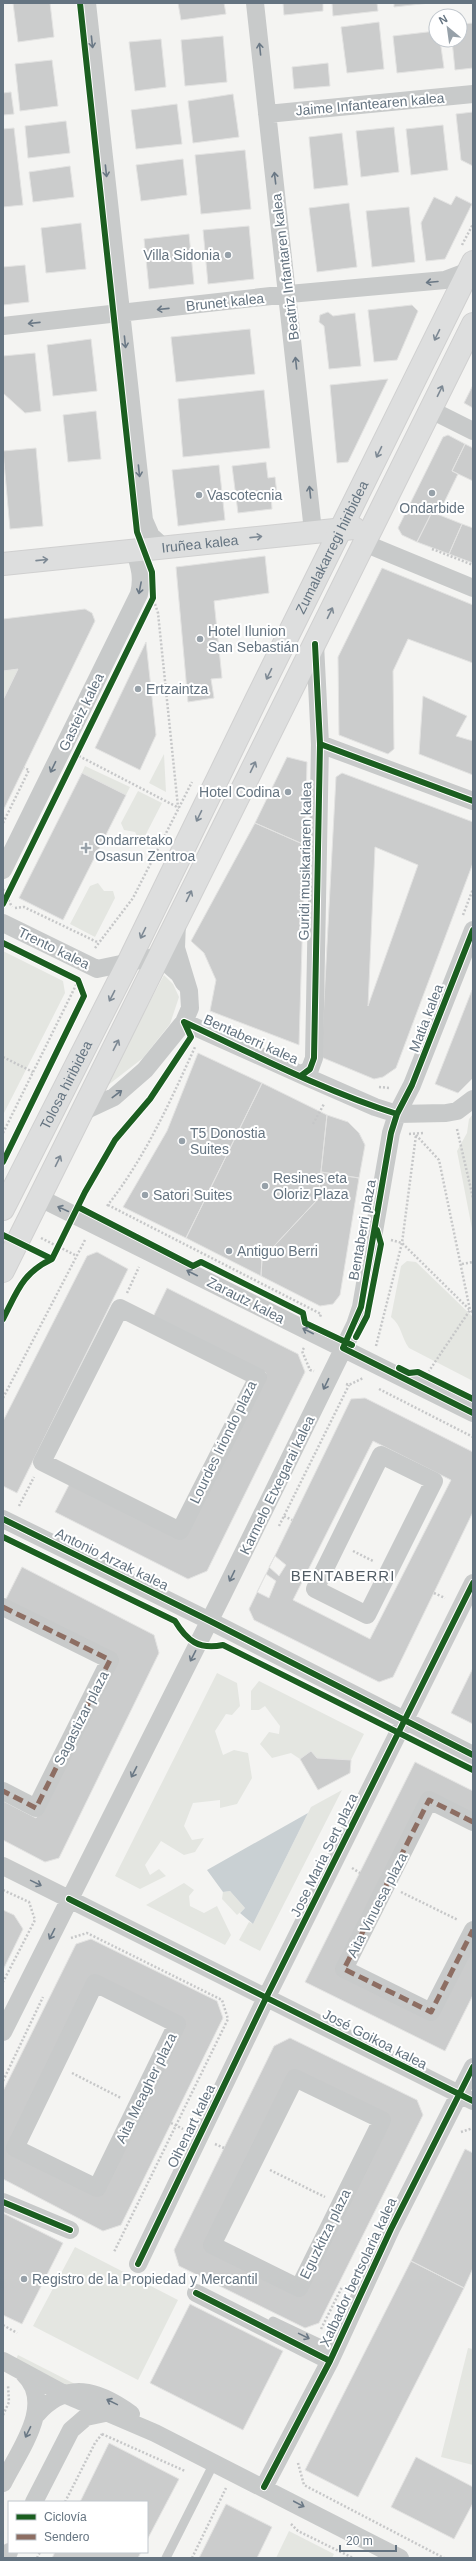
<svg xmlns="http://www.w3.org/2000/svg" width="476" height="2561" font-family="Arial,sans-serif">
	<rect width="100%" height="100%" fill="#f4f4f2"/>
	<!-- green -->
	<path fill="#e4e6e1" d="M18,669L3,700V671Z
		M164,754L166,792L149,783Z
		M85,766L130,787L126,795L82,773Z
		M138,791L162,803L145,836L138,838L135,832L124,830L121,823Z
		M98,883L104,891H113L115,898L95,937L70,924L90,886Z
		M3,951L63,981L65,993L3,1115Z
		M164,975L173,984L179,997L170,1024L143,1058L103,1089Z
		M473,1114V1234L457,1151L467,1133L469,1119Z
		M407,1261L416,1262L473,1317V1381L409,1348C401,1337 402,1326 391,1317L401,1266Z
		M217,1673L237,1683L240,1706L232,1715L226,1714L215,1731L223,1755L234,1750L248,1753L252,1778L237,1804L220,1808V1800L193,1803L184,1826L192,1840L204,1838L195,1852L184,1855L161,1841L145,1865L150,1875L159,1869L166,1876L140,1889L115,1876Z
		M259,1681L364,1734L351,1760L317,1758L311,1751L300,1759L291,1753L272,1758L260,1744L269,1732L279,1734L280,1726L265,1706L259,1710H251V1691Z
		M342,1790L260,1951L239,1940L249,1922L253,1924L311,1807Z
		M184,1883L194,1890L189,1896L190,1906L204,1913L217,1906L231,1935L225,1945L146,1905Z
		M230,1891L245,1908L237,1915L222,1899L223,1892Z
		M75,2247L178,2300L138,2380L33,2326Z
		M468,2348L473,2349V2465L441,2457Z
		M18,2355L75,2384L63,2386L15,2361Z
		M289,2531L334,2554L332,2558H276Z"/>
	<!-- water -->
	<path fill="#c9d0d3" d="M308,1813L253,1924L240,1913L245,1908L230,1891L223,1892L207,1870Z"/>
	<!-- building -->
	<path fill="#cbcccc" stroke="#e3e3e2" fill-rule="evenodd" d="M13,3H50L54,37L18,42Z
		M178,3H224L226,14L181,20Z
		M283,3H323V11L284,15Z
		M332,3H377L378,11L333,16Z
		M394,3H430L394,7Z
		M379,22L384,69L347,73L341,27Z
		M473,23V68L455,70L452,40H460V27L463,24Z
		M436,31V40H440L444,68L397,73L393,36Z
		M223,36L227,82L185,86L181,40Z
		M161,39L166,87L135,91L129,42Z
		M52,60L58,106L20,111L15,64Z
		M328,63L330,86L294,89L292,67Z
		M11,92L14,114L3,115V93Z
		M233,94L239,137L193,143L188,101Z
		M177,104L182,144L136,149L131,110Z
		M473,112V166L461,160L456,114Z
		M66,121L70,153L28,158L25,126Z
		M443,125L448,170L411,175L406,129Z
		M394,127L399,172L361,177L356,131Z
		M14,128L23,205L3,207V129Z
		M342,133L348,185L314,189L309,137Z
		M245,150L251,209L201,214L195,155Z
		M183,159L187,195L141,201L136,165Z
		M70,166L74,197L33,202L29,172Z
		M456,196L472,204L445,259L426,261L421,223L434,197L451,205Z
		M349,203L357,267L317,272L309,208Z
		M409,207L415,262L372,267L366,211Z
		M81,223L86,269L46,273L41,228Z
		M249,226L254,279L208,284L203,230Z
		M189,234L194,284L149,289L144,239Z
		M25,265L29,302L3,305V267Z
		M412,305L418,311L397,360L374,362L368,310Z
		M328,312L333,316L355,313L361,366L329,369L324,326L319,322L320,315Z
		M250,329L255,374L176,382L171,337Z
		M91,339L97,391L53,396L47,345Z
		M35,353L41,411L25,413L3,393V356Z
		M388,379L348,462L337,463L330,385Z
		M473,385V408L464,403Z
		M264,390L270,448L183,457L178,399Z
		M96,411L101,459L68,462L63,415Z
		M448,435L465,444L452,471L458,474L438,515L432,512L417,542L402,535L398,528L443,437Z
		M465,444L473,448V481L452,471Z
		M36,448L43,526L10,529L3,451Z
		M266,462L268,478L275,477L277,494L271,495L272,509L238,513L232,466Z
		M219,465L225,520L178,526L172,470Z
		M432,512L462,524L449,554L417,542Z
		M462,524L473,528V563L449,554Z
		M265,556L269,593L214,601L222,678L211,679L214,698L188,702L176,567Z
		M382,568L473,605V663L408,639L393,671L394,749L388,754L339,735L338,657Z
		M85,609L92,613L95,621L3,811V700L18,669L3,671V619Z
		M146,642L156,735L140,770L95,748Z
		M423,696L467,716L456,736L473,741V775L419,754Z
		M287,757L307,762L305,845L255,823Z
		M82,773L126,795L63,920L19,898Z
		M342,773L473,822V863L396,1068L383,1077L374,1079L321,1057L336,777ZM375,847L418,865L368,1006Z
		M255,823L305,845L299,1045L210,1011L216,980L204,953L191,941Z
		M472,990L473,1078L458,1093L435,1084Z
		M198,1053L262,1083L186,1238L123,1207L167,1131Z
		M262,1083L327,1115L318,1199L262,1259L261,1276L186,1238Z
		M327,1115L348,1122L359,1133L365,1145L359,1178L321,1172Z
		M321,1172L359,1178L340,1295L333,1304L320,1306L261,1276L262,1259L318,1199Z
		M97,1252L128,1269L17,1493L3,1486V1421L87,1256Z
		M167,1288L298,1354L305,1372L207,1571L188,1579L55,1512L71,1481L183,1537L266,1373L153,1317Z
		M365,1398L473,1452V1512L393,1677L379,1682L254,1620L249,1609L351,1399ZM373,1441L451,1480L370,1639L293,1600Z
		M275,1556L286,1565L279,1576L269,1567Z
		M22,1567L154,1635L159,1653L59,1858L45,1862L3,1840V1801L36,1818L118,1657L5,1601Z
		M266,1574L276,1581L269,1598L257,1592Z
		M473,1668V1724L451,1713Z
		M311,1751L317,1758L351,1760L350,1773L318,1790L300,1759Z
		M415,1762L473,1791V1822L429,1800L344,1969L431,2012L473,1930V1995L445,2051L305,1982Z
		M3,1910L14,1915L23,1929L3,1970Z
		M91,1939L217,2001L223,2018L121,2225L103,2231L3,2179V2091L76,1944ZM95,1983L177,2024L97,2188L15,2148Z
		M290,2038L417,2100L423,2115L319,2323L305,2328L179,2266L174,2250L274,2046ZM295,2078L382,2120L299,2288L212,2245Z
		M465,2149L473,2153V2268L464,2288L411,2261Z
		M3,2213L63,2243L22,2324L3,2315Z
		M411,2261L464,2288L358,2497L305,2470Z
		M190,2304L283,2351L243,2430L150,2383Z
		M109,2443L179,2479L147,2540V2502H80Z
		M416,2457L473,2487V2503L454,2539L391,2507Z
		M226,2504L272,2527L257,2558H199Z
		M55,2552H141L138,2558H52Z"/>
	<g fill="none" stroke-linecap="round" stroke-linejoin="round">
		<defs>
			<g id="secondary">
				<path id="s1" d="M3,564L354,528"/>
				<path id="s2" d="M3,1209L129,961L256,700L473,262"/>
				<path d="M3,1271L473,324"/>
			</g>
		</defs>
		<!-- secondary casing -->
		<use href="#secondary" stroke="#d0d0d0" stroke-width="24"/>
		<!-- path -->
		<path stroke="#c6c7c8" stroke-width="2.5" stroke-dasharray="2 2" stroke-linecap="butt" d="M462,245L473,224
			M432,549L473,565
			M155,604L158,613L178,807
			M79,756L179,808
			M3,823L29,770L24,768
			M3,889L12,907
			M15,908L24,907L97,942
			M463,915L473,889
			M95,948L133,898L192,782
			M3,1057L33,1072
			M379,1087L390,1088
			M313,1124L324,1104
			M457,1129L473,1198
			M3,1133L78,981
			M409,1134L424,1133
			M416,1135L439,1160L470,1310L429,1371
			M108,1205L321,1314L320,1317
			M107,1206C145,1158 170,1102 195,1047
			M41,1238L77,1256
			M391,1240L402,1243L473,1313
			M462,1264L473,1262
			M127,1293L139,1267
			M376,1346L402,1243L416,1135
			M304,1348L302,1351L310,1370L314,1371
			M346,1384L349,1385L363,1378
			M379,1389L473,1437
			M3,1398L85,1240
			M19,1506L34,1477
			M284,1516L292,1520
			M279,1526L349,1385
			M353,1551L373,1561
			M434,1593L445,1598
			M352,1868L360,1873
			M3,1890L29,1902L35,1920L3,1982
			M401,1892L458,1920
			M71,1938L87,1933L222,2000L228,2019L114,2252
			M72,2073L121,2098
			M3,2081L43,1997
			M171,2123L183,2129
			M461,2132L473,2128
			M215,2144L224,2148
			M270,2170L325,2197
			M3,2325L17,2333
			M321,2329L342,2287
			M3,2415L9,2402L8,2385
			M102,2434L185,2471
			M298,2463L304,2485L444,2558
			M65,2502L95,2443L102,2434
			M291,2524L298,2531L353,2558
			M37,2558L40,2552
			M192,2558L226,2488"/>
		<!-- lane -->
		<path stroke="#c8caca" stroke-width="9" d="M273,2321L334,2350
			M166,2558L214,2463"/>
		<!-- street -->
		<path stroke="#c8caca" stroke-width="18" d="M87,3L144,520L151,536L163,547
			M255,3L313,531
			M267,114L473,94
			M3,326L289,294L445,280L469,271
			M431,410L473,431
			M364,543L473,588
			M320,744L473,801
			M3,870L139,594C143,578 140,566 134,550
			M3,923L97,969L159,956L179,974L184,983
			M184,1022L302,1075L375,1107L397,1114L446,1113L457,1111L473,1099
			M302,1075L310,1069L314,1058L320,744L315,644
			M82,1112L114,1097L145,1070L184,1022L190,1008L189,991L176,948L177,922
			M40,1198L473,1413
			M120,1308L258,1377L180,1531L42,1462Z
			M381,1455L434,1481L367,1615L315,1589Z
			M3,1519L210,1621L473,1755
			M3,1607L110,1660L36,1808L3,1791
			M473,1822L429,1800L344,1969L431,2012L473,1930
			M3,1866L473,2101
			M95,1983L177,2024L97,2188L15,2148Z
			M3,2032L223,1594L355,1325L361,1307L391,1133L397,1114L412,1085L473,930
			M295,2078L382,2120L299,2288L212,2245Z
			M3,2202L70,2230
			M138,2264L266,1998L473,1583
			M196,2293L330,2361
			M3,2361L64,2394L155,2433L400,2558
			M37,2414C67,2380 98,2390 131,2414
			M3,2483C18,2452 56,2404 24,2374
			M264,2487L330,2361L391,2229L473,2067
			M34,2502L71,2430L86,2417L105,2413
			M6,2558L9,2552"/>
		<!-- secondary -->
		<use href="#secondary" stroke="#dddede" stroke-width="22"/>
		<!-- quiet -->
		<path stroke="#8d6e63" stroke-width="5" stroke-dasharray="10 5" stroke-linecap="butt" d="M3,1607L110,1660L36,1808L3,1791
			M473,1822L429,1800L344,1969L431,2012L473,1930"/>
		<defs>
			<path id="cycleway" d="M320,744L473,801
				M3,904L153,598L152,572L137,532L80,3
				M473,930L412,1085L397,1114L391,1133L361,1307L343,1348L473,1413
				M3,943L78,980L84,996L3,1162
				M184,1022C253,1054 324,1091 397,1114
				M302,1075L310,1069L314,1058L320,744L315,644
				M78,1207L193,1266L201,1262L303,1313L305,1323L352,1345
				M3,1235L52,1259
				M3,1319C17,1292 22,1273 52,1259L85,1192L115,1140L150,1099L191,1037L184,1022
				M356,1337L367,1316L381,1244L377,1230
				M399,1368L409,1373L418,1372L473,1399
				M3,1519L210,1621L473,1755
				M3,1537L175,1621C187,1641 199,1650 223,1645L473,1770
				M69,1899L473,2101
				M3,2202L70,2230
				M138,2264L266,1998L473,1583
				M196,2293L330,2361
				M264,2487L330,2361L391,2229L473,2067"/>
		</defs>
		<!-- cycleway casing -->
		<use href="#cycleway" stroke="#fff" stroke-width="8"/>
		<!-- cycleway -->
		<use href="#cycleway" stroke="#1b5e20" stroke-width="6"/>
	</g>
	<!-- one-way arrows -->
	<defs><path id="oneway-shaft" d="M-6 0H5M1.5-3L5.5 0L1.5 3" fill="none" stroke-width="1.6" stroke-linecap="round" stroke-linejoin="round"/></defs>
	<g stroke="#6a7885">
		<use href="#oneway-shaft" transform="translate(92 42) rotate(84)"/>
		<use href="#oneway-shaft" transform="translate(260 49) rotate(-96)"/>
		<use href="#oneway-shaft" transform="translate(106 171) rotate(84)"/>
		<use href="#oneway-shaft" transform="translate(275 178) rotate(-97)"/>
		<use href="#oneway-shaft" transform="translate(432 282) rotate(175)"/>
		<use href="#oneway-shaft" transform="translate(163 309) rotate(174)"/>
		<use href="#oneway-shaft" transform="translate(34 323) rotate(174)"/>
		<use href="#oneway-shaft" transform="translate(125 342) rotate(84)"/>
		<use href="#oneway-shaft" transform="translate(296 363) rotate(-96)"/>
		<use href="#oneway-shaft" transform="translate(139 471) rotate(84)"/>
		<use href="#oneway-shaft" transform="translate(310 492) rotate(-96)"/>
		<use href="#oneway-shaft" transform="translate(140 588) rotate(101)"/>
		<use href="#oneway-shaft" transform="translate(53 767) rotate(116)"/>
		<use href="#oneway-shaft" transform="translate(117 1094) rotate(-37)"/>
		<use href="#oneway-shaft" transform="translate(63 1209) rotate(-155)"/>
		<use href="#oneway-shaft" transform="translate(192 1273) rotate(-153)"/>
		<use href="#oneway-shaft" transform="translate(308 1331) rotate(-153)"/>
		<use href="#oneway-shaft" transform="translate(326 1384) rotate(116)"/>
		<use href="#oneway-shaft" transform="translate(232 1576) rotate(116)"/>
		<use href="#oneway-shaft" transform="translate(193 1656) rotate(117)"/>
		<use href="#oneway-shaft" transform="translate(134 1772) rotate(117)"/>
		<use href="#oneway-shaft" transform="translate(36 1883) rotate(26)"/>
		<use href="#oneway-shaft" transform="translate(52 1934) rotate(117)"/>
		<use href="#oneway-shaft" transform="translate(304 2336) rotate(26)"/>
		<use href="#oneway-shaft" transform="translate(112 2402) rotate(-154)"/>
		<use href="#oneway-shaft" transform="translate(28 2432) rotate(116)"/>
		<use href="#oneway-shaft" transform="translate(299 2504) rotate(28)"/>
	</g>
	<g stroke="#7d8994">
		<use href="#oneway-shaft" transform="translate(437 335) rotate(116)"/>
		<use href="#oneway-shaft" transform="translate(440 391) rotate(-64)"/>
		<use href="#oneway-shaft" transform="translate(379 452) rotate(116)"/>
		<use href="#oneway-shaft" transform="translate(256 537) rotate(-6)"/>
		<use href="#oneway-shaft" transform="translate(42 560) rotate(-6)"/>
		<use href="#oneway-shaft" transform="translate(330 613) rotate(-64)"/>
		<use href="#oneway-shaft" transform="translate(269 674) rotate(116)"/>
		<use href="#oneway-shaft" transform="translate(253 767) rotate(-64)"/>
		<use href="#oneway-shaft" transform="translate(199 816) rotate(116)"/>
		<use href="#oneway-shaft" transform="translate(189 896) rotate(-64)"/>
		<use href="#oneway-shaft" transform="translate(143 933) rotate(116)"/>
		<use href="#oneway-shaft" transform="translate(112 996) rotate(117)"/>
		<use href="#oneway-shaft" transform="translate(116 1045) rotate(-63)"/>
		<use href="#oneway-shaft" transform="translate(58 1161) rotate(-64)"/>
	</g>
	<!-- markers -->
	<g fill="#97a1a9" stroke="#fff" stroke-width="1.5">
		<circle cx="228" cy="255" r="4"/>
		<circle cx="432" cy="493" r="4"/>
		<circle cx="199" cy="495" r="4"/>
		<circle cx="200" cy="639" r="4"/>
		<circle cx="138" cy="689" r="4"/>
		<circle cx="288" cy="792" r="4"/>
		<path d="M84 842h4v4h4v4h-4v4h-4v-4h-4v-4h4z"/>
		<circle cx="182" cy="1141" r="4"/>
		<circle cx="265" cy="1186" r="4"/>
		<circle cx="145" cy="1195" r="4"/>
		<circle cx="229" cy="1251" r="4"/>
		<circle cx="24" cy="2279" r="4"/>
	</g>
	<g text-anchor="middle" stroke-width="4" stroke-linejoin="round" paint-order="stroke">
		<!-- street labels -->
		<g font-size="14" fill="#657481" stroke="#fff">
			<text transform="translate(370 104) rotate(-5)" y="5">Jaime Infantearen kalea</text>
			<text transform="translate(285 267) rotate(-97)" y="5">Beatriz Infantaren kalea</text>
			<text transform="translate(225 302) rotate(-6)" y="5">Brunet kalea</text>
			<text dy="5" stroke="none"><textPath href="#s1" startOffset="198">Iruñea kalea</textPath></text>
			<text dy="5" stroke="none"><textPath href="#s2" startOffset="739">Zumalakarregi hiribidea</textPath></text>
			<text transform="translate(81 712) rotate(-64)" y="5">Gasteiz kalea</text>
			<text transform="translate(305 861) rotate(-89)" y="5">Guridi musikariaren kalea</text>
			<text transform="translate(54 948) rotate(26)" y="5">Trento kalea</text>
			<text transform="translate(426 1018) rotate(-69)" y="5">Matia kalea</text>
			<text transform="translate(251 1039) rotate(24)" y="5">Bentaberri kalea</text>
			<text dy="5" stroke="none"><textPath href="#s2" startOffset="139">Tolosa hiribidea</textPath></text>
			<text transform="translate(362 1230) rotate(-80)" y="5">Bentaberri plaza</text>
			<text transform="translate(246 1300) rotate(27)" y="5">Zarautz kalea</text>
			<text transform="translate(223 1442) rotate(-64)" y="5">Lourdes Iriondo plaza</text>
			<text transform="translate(277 1485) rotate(-64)" y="5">Karmelo Etxegarai kalea</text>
			<text transform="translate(112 1559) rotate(26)" y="5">Antonio Arzak kalea</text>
			<text transform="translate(81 1718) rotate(-63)" y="5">Sagastizar plaza</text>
			<text transform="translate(324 1855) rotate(-64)" y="5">Jose Maria Sert plaza</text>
			<text transform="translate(377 1905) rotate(-63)" y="5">Aita Vinuesa plaza</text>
			<text transform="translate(375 2039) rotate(27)" y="5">José Goikoa kalea</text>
			<text transform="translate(146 2088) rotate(-64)" y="5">Aita Meagher plaza</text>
			<text transform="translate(191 2126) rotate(-64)" y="5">Oihenart kalea</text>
			<text transform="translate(325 2234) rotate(-64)" y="5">Eguzkitza plaza</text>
			<text transform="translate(358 2272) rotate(-65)" y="5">Xalbador bertsolaria kalea</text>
		</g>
		<!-- poi labels -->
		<g font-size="14" fill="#657481" stroke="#fff" text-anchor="start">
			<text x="220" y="260" text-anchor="end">Villa Sidonia</text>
			<text x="207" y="500">Vascotecnia</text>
			<text x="432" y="513" text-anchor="middle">Ondarbide</text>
			<text x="208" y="636">Hotel Ilunion<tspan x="208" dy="16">San Sebastián</tspan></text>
			<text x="146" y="694">Ertzaintza</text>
			<text x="280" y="797" text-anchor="end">Hotel Codina</text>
			<text x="95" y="845">Ondarretako<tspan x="95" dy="16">Osasun Zentroa</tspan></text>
			<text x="190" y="1138">T5 Donostia<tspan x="190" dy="16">Suites</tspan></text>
			<text x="273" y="1183">Resines eta<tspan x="273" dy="16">Oloriz Plaza</tspan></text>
			<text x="153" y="1200">Satori Suites</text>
			<text x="237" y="1256">Antiguo Berri</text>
			<text x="32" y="2284">Registro de la Propiedad y Mercantil</text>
		</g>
		<!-- neighbourhood labels -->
		<g font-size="15" letter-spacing="1" fill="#535e66" stroke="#fff">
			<text x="343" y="1581">BENTABERRI</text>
		</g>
	</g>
	<!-- border -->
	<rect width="476" height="2561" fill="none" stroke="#657481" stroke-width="8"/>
	<!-- legend -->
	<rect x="8" y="2501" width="140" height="52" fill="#ffffff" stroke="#c1c7cd"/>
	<rect x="16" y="2514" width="20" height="6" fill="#1b5e20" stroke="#c1c7cd"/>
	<text x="44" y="2521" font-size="12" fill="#657481">Ciclovía</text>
	<rect x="16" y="2534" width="20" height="6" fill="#8d6e63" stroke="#c1c7cd"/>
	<text x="44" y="2541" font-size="12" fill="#657481">Sendero</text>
	<!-- north arrow -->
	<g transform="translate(448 28) rotate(331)"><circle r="19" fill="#ffffff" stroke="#c1c7cd"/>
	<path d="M0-3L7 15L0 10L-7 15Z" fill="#97a1a9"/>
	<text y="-6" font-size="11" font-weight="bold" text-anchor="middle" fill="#657481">N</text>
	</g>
	<!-- scale -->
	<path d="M340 2545v6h56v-6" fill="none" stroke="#657481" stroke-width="2"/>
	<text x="346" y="2545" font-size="12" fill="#657481" stroke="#ffffff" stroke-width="3" paint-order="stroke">20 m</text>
</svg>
